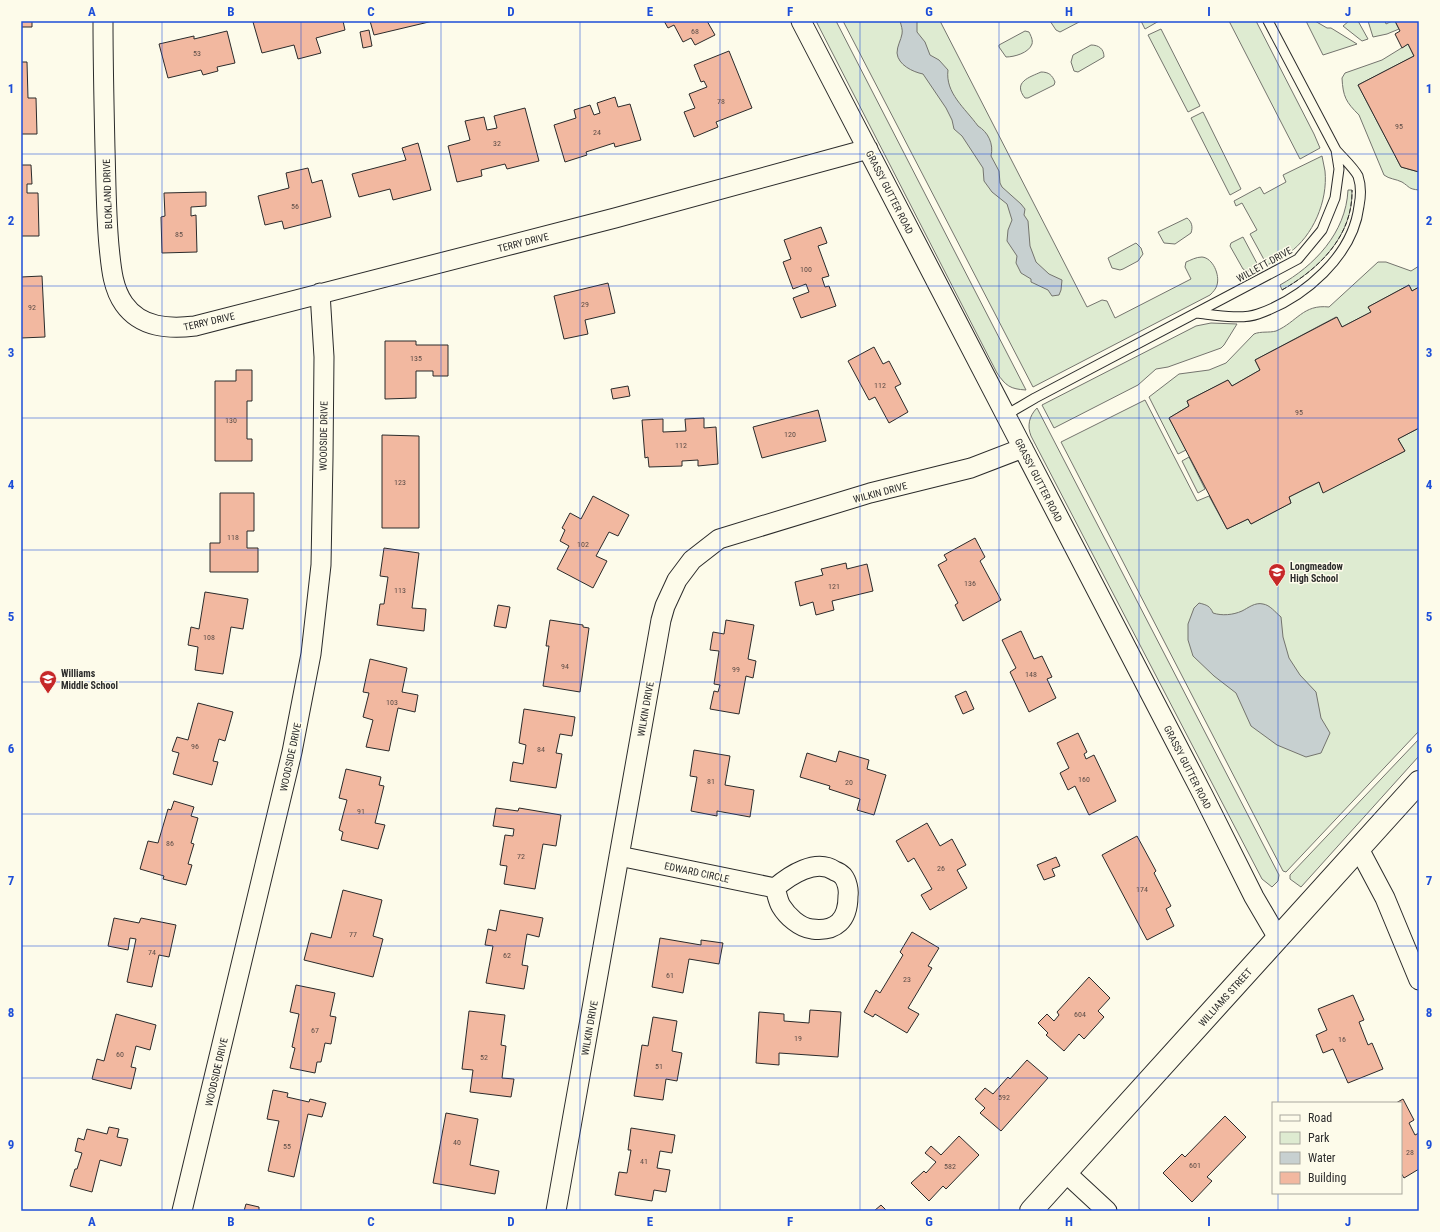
<svg xmlns="http://www.w3.org/2000/svg" width="1440" height="1232" font-family="'Roboto Condensed',sans-serif">
	<rect width="100%" height="100%" fill="#fdfbea"/>
	<!-- green -->
	<path fill="#deebd1" stroke="#74746e" d="M816,21H836L1026,390C1010,389 1006,386 997,373Z
		M843,21H940L1087,307L1102,300L1107,301L1115,318L1191,279L1185,267L1186,262C1191,260 1196,257 1202,257C1213,258 1220,275 1217,285C1216,289 1213,292 1210,295L1033,387Z
		M1050,21H1081L1060,32L1056,30Z
		M1141,21H1159L1145,29Z
		M1229,21H1256L1314,134L1320,148L1300,159Z
		M1306,21H1315L1327,28H1331L1357,44L1323,55Z
		M1349,21H1358L1368,39L1362,41L1343,26Z
		M1368,21H1385L1386,24L1392,21H1395L1399,29L1387,34L1373,37Z
		M1161,29L1200,106L1188,112L1148,35Z
		M1025,31L1029,32C1031,36 1033,40 1032,44C1029,53 1014,57 1006,57L999,47V45Z
		M1408,44L1414,56L1358,85L1401,167L1419,172V190C1408,189 1410,187 1402,182C1396,179 1389,179 1384,175L1359,115C1346,102 1343,97 1342,78L1345,73L1382,60Z
		M1091,45C1099,45 1104,49 1104,57L1078,72L1074,71L1071,62L1073,55Z
		M1041,72C1049,72 1052,75 1055,82L1054,85L1028,98H1025C1012,82 1030,77 1041,72Z
		M1203,112L1241,189L1230,195L1191,118Z
		M1322,156C1323,161 1324,166 1325,171C1328,201 1313,236 1289,253C1282,258 1274,262 1267,265L1250,234L1257,230L1242,203L1236,206L1234,201L1260,187L1264,194L1286,182L1283,175Z
		M1348,190H1352C1353,236 1319,269 1282,290L1280,285C1314,266 1346,233 1348,190Z
		M1187,218C1192,222 1193,227 1191,233L1175,244L1164,243L1158,232Z
		M1243,237L1260,269C1254,272 1249,272 1243,269L1230,246L1231,243Z
		M1136,243L1141,248L1143,254L1138,261L1123,269L1120,270L1112,268L1108,258Z
		M1378,262H1386L1411,271L1419,266V287L1412,291L1409,285L1368,307L1371,312L1342,327L1336,317L1255,360L1260,370L1232,386L1228,380L1187,401L1189,406L1169,418L1186,450L1178,454L1149,397L1179,374L1209,370L1226,363L1254,334C1261,331 1269,333 1276,331C1297,322 1303,304 1329,307Z
		M1211,323L1237,324L1224,345L1221,348L1168,367L1156,369L1138,385L1054,428L1042,405L1196,326Z
		M1145,400L1197,501L1209,496L1227,529L1248,519L1251,524L1291,503L1289,497L1319,482L1323,492L1405,451L1398,439L1419,428V731L1286,872L1283,871L1061,442Z
		M1037,408L1279,875L1278,881L1272,887L1262,879L1031,436C1027,426 1029,416 1037,408Z
		M1189,457L1205,489L1198,493L1182,461Z
		M1419,739V756L1301,887L1290,879V875Z"/>
	<!-- water -->
	<path fill="#c7d0d0" stroke="#74746e" d="M900,21H917V32L925,42L930,55L939,60L948,70C945,93 965,108 978,126C988,132 994,144 991,156L999,171L1000,183L1002,187L1021,204L1025,209L1024,215L1028,221L1030,246L1036,262L1049,274L1062,280L1061,290L1059,295L1052,296L1048,290L1031,282V279L1021,273L1016,263L1017,256L1007,241L1008,230L1012,220L1007,204L992,192L984,181L983,168L962,136L954,129L952,120L946,108L923,74C913,72 898,65 897,53C897,46 901,40 902,34C903,30 901,25 900,21Z
		M1199,603C1207,605 1210,606 1213,613C1222,616 1233,615 1242,611C1248,608 1255,602 1263,604C1270,605 1275,612 1281,617L1283,637L1289,658L1300,675L1316,692L1321,718L1330,733L1321,753L1306,757L1277,745L1251,726L1236,693L1214,676L1193,656L1188,640V624L1194,608Z"/>
	<!-- building -->
	<path fill="#f2b8a0" stroke="#2b2b2b" d="M21,21H32V27H21Z
		M257,21H343L345,30L316,38L321,53L298,59L294,45L262,53L253,22Z
		M370,21H433L374,35Z
		M664,21H707L715,35L695,45L691,38L683,42L674,25L668,28Z
		M1395,21H1419V172L1401,167L1358,85L1414,56L1408,44L1402,48L1395,34L1400,31Z
		M369,30L372,46L363,48L360,32Z
		M227,31L235,63L217,67L218,71L203,75L201,70L168,78L159,44L194,36V39Z
		M729,51L752,108L716,122L718,127L694,137L684,112L695,108L689,94L707,87L704,81L701,82L694,65Z
		M21,62H27L28,98H36L37,134H21Z
		M615,97L618,107L630,104L641,140L615,147L614,143L586,152L587,155L565,162L554,125L576,118L574,110L590,105L594,115L600,113L597,103Z
		M525,108L539,161L507,169L505,164L481,170L482,176L457,182L448,146L470,140L465,121L484,117L487,130L497,128L494,116Z
		M418,143L431,190L393,200L390,189L359,197L352,174L406,160L402,148Z
		M21,165H31L32,184H27V193H38L39,236H21Z
		M308,168L312,183L322,180L331,217L284,229L282,221L265,225L258,196L289,188L286,173Z
		M206,192V206L191,207V216L196,215L197,252L162,253L161,217L165,216L164,193Z
		M821,227L827,243L818,246L829,276L822,278L825,287L829,286L836,306L801,318L793,298L809,292L806,284L793,289L783,262L791,259L784,240Z
		M42,276L45,337L21,338V277Z
		M608,283L615,313L585,320L588,334L564,339L554,296Z
		M1409,285L1412,291L1419,287V428L1398,439L1405,451L1323,493L1319,482L1289,497L1291,503L1251,524L1248,519L1227,529L1169,418L1189,406L1187,401L1228,380L1232,386L1260,370L1255,360L1337,317L1342,327L1371,312L1368,307Z
		M385,341H416V345H448V376H433V371H416V398L385,399Z
		M874,347L883,364L889,361L901,384L895,387L908,412L889,423L875,397L869,400L848,361Z
		M236,370H252V401H247V439H252V461H215V381H236Z
		M628,386L630,396L613,399L611,389Z
		M818,410L826,441L762,458L753,427Z
		M704,418V428L716,427L718,464L698,466V460L682,461V466L649,467L648,457L645,458L642,420L663,419V432L686,431L685,419Z
		M382,435L419,436V528H382Z
		M220,493H254V531H247V548H258V572H210V543H220Z
		M593,496L629,515L618,536L609,532L596,556L607,561L593,588L557,569L569,546L560,541L565,530L562,528L570,513L581,519Z
		M975,538L985,557L980,561L1001,600L963,621L955,605L958,603L938,565L947,560L944,555Z
		M384,548L419,553L412,608L426,609L424,631L377,625L380,604H384L388,577L380,576Z
		M846,563L847,569L867,564L873,591L832,601L834,610L816,615L813,602L800,606L795,582L823,575L821,569Z
		M205,592L248,599L243,629L231,627L223,674L195,670L198,647L188,645L191,627L199,629Z
		M498,605L510,607L506,628L494,626Z
		M550,620L583,625V627L589,628L580,692L543,686L549,646H546Z
		M726,620L754,625L748,659L756,661L753,678L746,676L739,714L710,709L714,691L718,692L720,685L714,684L719,651L710,650L713,632L724,634Z
		M1021,631L1034,659L1042,656L1052,677L1047,679L1056,698L1029,712L1010,672L1016,668L1002,640Z
		M370,659L407,668L402,692L418,695L415,712L398,708L389,751L366,747L373,720L363,717L369,693L363,692Z
		M966,691L974,709L963,714L955,696Z
		M198,703L233,712L225,741L219,739L213,761L218,762L212,785L173,774L179,753L172,751L177,737L188,740Z
		M524,709L575,717L572,736L560,734L556,753L562,754L556,788L510,781L513,762L523,764L526,745L519,743Z
		M1078,733L1087,752L1084,754L1086,759L1094,755L1116,801L1089,815L1075,786L1068,790L1060,773L1069,768L1057,743Z
		M694,750L730,756L725,785L754,790L750,817L717,811V816L691,811L697,777L690,776Z
		M839,751L869,760L867,769L886,775L874,815L857,810L860,799L829,789L830,786L800,777L807,753L836,762Z
		M346,769L381,777L379,785L384,786L375,823L385,825L378,849L341,840L343,832L339,830L347,800L339,798Z
		M174,801L194,807L191,816L198,818L191,843L194,844L188,864L192,865L186,885L163,879L164,876L140,869L148,841L158,843L168,809L171,810Z
		M496,808L518,811L519,808L561,815L556,846L543,844L535,889L504,884L507,866L500,865L505,835L513,836L514,829L493,826Z
		M927,823L940,846L952,839L966,865L957,870L967,888L930,910L921,895L932,889L914,858L908,862L896,841Z
		M1137,836L1156,871L1154,873L1171,906L1166,909L1174,926L1147,940L1102,855Z
		M1056,857L1060,866L1052,869L1055,876L1044,880L1037,865Z
		M343,890L382,900L373,936L383,939L373,977L304,960L311,933L331,938Z
		M500,910L543,918L539,937L527,934L522,965L528,966L524,989L486,983L493,946L485,945L488,929L496,931Z
		M114,918L139,923L141,918L176,925L169,957L159,955L152,987L127,982L136,939L130,938L128,950L108,946Z
		M912,932L939,948L928,966L932,968L908,1008L919,1014L907,1033L875,1014L873,1017L864,1012L876,990L880,993L903,955L900,952Z
		M660,938L701,945V940L723,943L719,964L689,959L683,993L652,987Z
		M1089,977L1110,998L1098,1011L1104,1017L1084,1039L1079,1034L1064,1051L1046,1035L1048,1033L1038,1023L1047,1014L1054,1021L1059,1015L1057,1012Z
		M296,985L335,993L330,1016L336,1017L331,1044L325,1043L321,1062H317L315,1073L290,1068L295,1048L292,1047L299,1014L290,1012Z
		M1353,995L1364,1020L1359,1022L1368,1045L1372,1043L1383,1069L1348,1083L1333,1049L1323,1053L1316,1035L1327,1030L1318,1009Z
		M810,1010L841,1012L838,1057L779,1053V1065L756,1063L759,1012L784,1014V1021L809,1023Z
		M469,1011L505,1015L501,1045L506,1046L502,1078L514,1079L511,1097L470,1092L473,1070L462,1069Z
		M116,1014L156,1025L150,1050L136,1046L131,1067L136,1068L131,1089L92,1079L97,1059L104,1061Z
		M653,1017L677,1021L672,1051L682,1053L677,1081L666,1079L663,1100L634,1096L642,1045L648,1046Z
		M1027,1060L1048,1078L1001,1131L980,1113L985,1108L975,1099L985,1088L993,1094L1008,1077L1010,1079Z
		M273,1090L288,1093L287,1097L309,1102L310,1099L326,1103L322,1117L308,1114L294,1177L268,1171L279,1121L267,1119Z
		M1403,1099L1414,1120L1409,1123L1415,1135L1419,1133V1169L1404,1178L1401,1173V1103H1396Z
		M446,1113L478,1119L470,1165L499,1171L495,1194L433,1183Z
		M1225,1116L1246,1137L1207,1177L1212,1181L1192,1202L1163,1173L1182,1154L1185,1157Z
		M109,1127L119,1129L117,1137L128,1139L121,1166L100,1160L92,1192L70,1186L75,1169H77L82,1153L75,1151L78,1138L84,1140L87,1129L107,1134Z
		M631,1128L675,1135L672,1153L660,1151L657,1168L670,1170L666,1192L654,1190L652,1201L615,1195L619,1172L627,1173L631,1150H628Z
		M959,1136L979,1155L946,1189L943,1186L929,1201L911,1183L924,1171L926,1173L936,1162L925,1153L931,1146L941,1155Z
		M246,1204L259,1207V1210L262,1211H244Z
		M881,1205L887,1211H874Z"/>
	<g fill="none" stroke-linecap="round" stroke-linejoin="round">
		<defs>
			<path id="service" d="M1197,313C1215,315 1241,320 1258,314C1304,298 1353,256 1359,206C1361,196 1361,185 1358,176C1354,168 1342,157 1336,150
				M1006,415L1035,398L1298,259L1322,230L1335,198L1339,169L1336,150L1268,21"/>
			<path id="minor" d="M103,21C103,64 104,106 105,149C106,181 106,213 109,246C111,265 112,287 124,304C141,328 169,329 195,326L615,218L868,149
				M801,21L1203,795L1254,897L1278,938
				M1359,849L1385,898L1419,980
				M619,856L775,888C777,894 778,901 781,906C787,916 800,928 812,929C836,932 848,920 848,896C849,890 847,881 843,876C841,874 838,872 835,871C816,858 790,875 775,888
				M1066,1173L1107,1211
				M182,1211L292,752L311,654L321,565L323,458L324,357L320,293
				M556,1211L661,620L665,606L677,580L692,560L719,539L870,493L971,468L1023,448"/>
			<path id="secondary" d="M1031,1211L1419,782"/>
		</defs>
		<!-- service casing -->
		<use href="#service" stroke="#2b2b2b" stroke-width="11"/>
		<!-- minor casing -->
		<use href="#minor" stroke="#2b2b2b" stroke-width="21"/>
		<!-- secondary casing -->
		<use href="#secondary" stroke="#2b2b2b" stroke-width="24"/>
		<!-- service -->
		<use href="#service" stroke="#fdfbea" stroke-width="9"/>
		<!-- minor -->
		<use href="#minor" stroke="#fdfbea" stroke-width="19"/>
		<!-- secondary -->
		<use href="#secondary" stroke="#fdfbea" stroke-width="22"/>
		<!-- fence -->
		<path stroke="#2b2b2b" stroke-width="1" stroke-dasharray="5 2" stroke-linecap="butt" d="M1282,290C1319,269 1353,236 1352,190"/>
	</g>
	<!-- grid -->
	<path fill="none" stroke="#1d4ed8" stroke-width="1" stroke-opacity="0.55" d="M162,21V1211M301,21V1211M441,21V1211M580,21V1211M720,21V1211M860,21V1211M999,21V1211M1139,21V1211M1278,21V1103M21,154H1419M21,286H1419M21,418H1419M21,550H1419M21,682H1419M21,814H1419M21,946H1419M21,1078H1419M1278,1193V1211"/>
	<!-- icons -->
	<defs>
		<symbol id="school-pin" viewBox="-11 -11 22 30"><path d="M0 17L-7.5 6A9.5 9.5 0 1 1 7.5 6Z" fill="#c62828" stroke="#fdfbea"/><path d="M0-5L7-2L0 1L-7-2ZM-4 1L0 2.5L4 1V4Q0 6-4 4Z" fill="#fff"/></symbol>
	</defs>
	<g fill-rule="evenodd">
		<use href="#school-pin" x="1267" y="562" width="20" height="27"/>
		<use href="#school-pin" x="38" y="669" width="20" height="27"/>
	</g>
	<g text-anchor="middle" stroke-width="3" stroke-linejoin="round" paint-order="stroke">
		<!-- number labels -->
		<g font-size="8" fill="#5d4e48">
			<text x="695" y="34">68</text>
			<text x="197" y="56">53</text>
			<text x="721" y="104">78</text>
			<text x="1399" y="129">95</text>
			<text x="597" y="135">24</text>
			<text x="497" y="146">32</text>
			<text x="295" y="209">56</text>
			<text x="179" y="237">85</text>
			<text x="806" y="272">100</text>
			<text x="585" y="307">29</text>
			<text x="32" y="310">92</text>
			<text x="416" y="361">135</text>
			<text x="880" y="388">112</text>
			<text x="1299" y="415">95</text>
			<text x="231" y="423">130</text>
			<text x="790" y="437">120</text>
			<text x="681" y="448">112</text>
			<text x="400" y="485">123</text>
			<text x="233" y="540">118</text>
			<text x="583" y="547">102</text>
			<text x="970" y="586">136</text>
			<text x="834" y="589">121</text>
			<text x="400" y="593">113</text>
			<text x="209" y="640">108</text>
			<text x="565" y="669">94</text>
			<text x="736" y="672">99</text>
			<text x="1031" y="677">148</text>
			<text x="392" y="705">103</text>
			<text x="195" y="749">96</text>
			<text x="541" y="752">84</text>
			<text x="1084" y="782">160</text>
			<text x="711" y="784">81</text>
			<text x="849" y="785">20</text>
			<text x="361" y="814">91</text>
			<text x="170" y="846">86</text>
			<text x="521" y="859">72</text>
			<text x="941" y="871">26</text>
			<text x="1142" y="892">174</text>
			<text x="353" y="937">77</text>
			<text x="152" y="955">74</text>
			<text x="507" y="958">62</text>
			<text x="670" y="978">61</text>
			<text x="907" y="982">23</text>
			<text x="1080" y="1017">604</text>
			<text x="315" y="1033">67</text>
			<text x="798" y="1041">19</text>
			<text x="1342" y="1042">16</text>
			<text x="120" y="1057">60</text>
			<text x="484" y="1060">52</text>
			<text x="659" y="1069">51</text>
			<text x="1004" y="1100">592</text>
			<text x="457" y="1145">40</text>
			<text x="287" y="1149">55</text>
			<text x="1410" y="1155">28</text>
			<text x="644" y="1164">41</text>
			<text x="1195" y="1168">601</text>
			<text x="950" y="1169">582</text>
		</g>
		<!-- street labels -->
		<g font-size="10" fill="#2b2b2b" stroke="#fdfbea">
			<text transform="translate(890 192) rotate(63)" y="4">GRASSY GUTTER ROAD</text>
			<text transform="translate(107 194) rotate(-92)" y="4">BLOKLAND DRIVE</text>
			<text transform="translate(523 242) rotate(-14)" y="4">TERRY DRIVE</text>
			<text transform="translate(1264 264) rotate(-29)" y="4">WILLETT DRIVE</text>
			<text transform="translate(209 321) rotate(-13)" y="4">TERRY DRIVE</text>
			<text transform="translate(323 436) rotate(-89)" y="4">WOODSIDE DRIVE</text>
			<text transform="translate(1039 480) rotate(63)" y="4">GRASSY GUTTER ROAD</text>
			<text transform="translate(880 492) rotate(-15)" y="4">WILKIN DRIVE</text>
			<text transform="translate(645 709) rotate(-80)" y="4">WILKIN DRIVE</text>
			<text transform="translate(290 757) rotate(-78)" y="4">WOODSIDE DRIVE</text>
			<text transform="translate(1188 767) rotate(63)" y="4">GRASSY GUTTER ROAD</text>
			<text transform="translate(697 872) rotate(12)" y="4">EDWARD CIRCLE</text>
			<text transform="translate(1225 997) rotate(-48)" y="4">WILLIAMS STREET</text>
			<text transform="translate(589 1028) rotate(-80)" y="4">WILKIN DRIVE</text>
			<text transform="translate(216 1072) rotate(-77)" y="4">WOODSIDE DRIVE</text>
		</g>
		<!-- poi labels -->
		<g font-size="10" font-weight="bold" fill="#2b2b2b" stroke="#fdfbea" text-anchor="start">
			<text x="1290" y="570">Longmeadow<tspan x="1290" dy="12">High School</tspan></text>
			<text x="61" y="677">Williams<tspan x="61" dy="12">Middle School</tspan></text>
		</g>
	</g>
	<!-- border -->
	<rect width="1440" height="1232" fill="none" stroke="#fdfbea" stroke-width="44"/>
	<!-- legend -->
	<rect x="1272" y="1102" width="130" height="92" fill="#fdfbea" stroke="#a9a89e"/>
	<rect x="1280" y="1115" width="20" height="6" fill="#fdfbea" stroke="#a9a89e"/>
	<text x="1308" y="1122" font-size="12" fill="#2b2b2b">Road</text>
	<rect x="1280" y="1132" width="20" height="12" fill="#deebd1" stroke="#a9a89e"/>
	<text x="1308" y="1142" font-size="12" fill="#2b2b2b">Park</text>
	<rect x="1280" y="1152" width="20" height="12" fill="#c7d0d0" stroke="#a9a89e"/>
	<text x="1308" y="1162" font-size="12" fill="#2b2b2b">Water</text>
	<rect x="1280" y="1172" width="20" height="12" fill="#f2b8a0" stroke="#a9a89e"/>
	<text x="1308" y="1182" font-size="12" fill="#2b2b2b">Building</text>
	<rect x="22" y="22" width="1396" height="1188" fill="none" stroke="#1d4ed8" stroke-width="1.5"/>
	<g font-size="13" text-anchor="middle" font-weight="bold" fill="#1d4ed8">
		<text x="92" y="16">A</text>
		<text x="231" y="16">B</text>
		<text x="371" y="16">C</text>
		<text x="511" y="16">D</text>
		<text x="650" y="16">E</text>
		<text x="790" y="16">F</text>
		<text x="929" y="16">G</text>
		<text x="1069" y="16">H</text>
		<text x="1209" y="16">I</text>
		<text x="1348" y="16">J</text>
		<text x="11" y="93">1</text>
		<text x="1429" y="93">1</text>
		<text x="11" y="225">2</text>
		<text x="1429" y="225">2</text>
		<text x="11" y="357">3</text>
		<text x="1429" y="357">3</text>
		<text x="11" y="489">4</text>
		<text x="1429" y="489">4</text>
		<text x="11" y="621">5</text>
		<text x="1429" y="621">5</text>
		<text x="11" y="753">6</text>
		<text x="1429" y="753">6</text>
		<text x="11" y="885">7</text>
		<text x="1429" y="885">7</text>
		<text x="11" y="1017">8</text>
		<text x="1429" y="1017">8</text>
		<text x="11" y="1149">9</text>
		<text x="1429" y="1149">9</text>
		<text x="92" y="1226">A</text>
		<text x="231" y="1226">B</text>
		<text x="371" y="1226">C</text>
		<text x="511" y="1226">D</text>
		<text x="650" y="1226">E</text>
		<text x="790" y="1226">F</text>
		<text x="929" y="1226">G</text>
		<text x="1069" y="1226">H</text>
		<text x="1209" y="1226">I</text>
		<text x="1348" y="1226">J</text>
	</g>
</svg>
